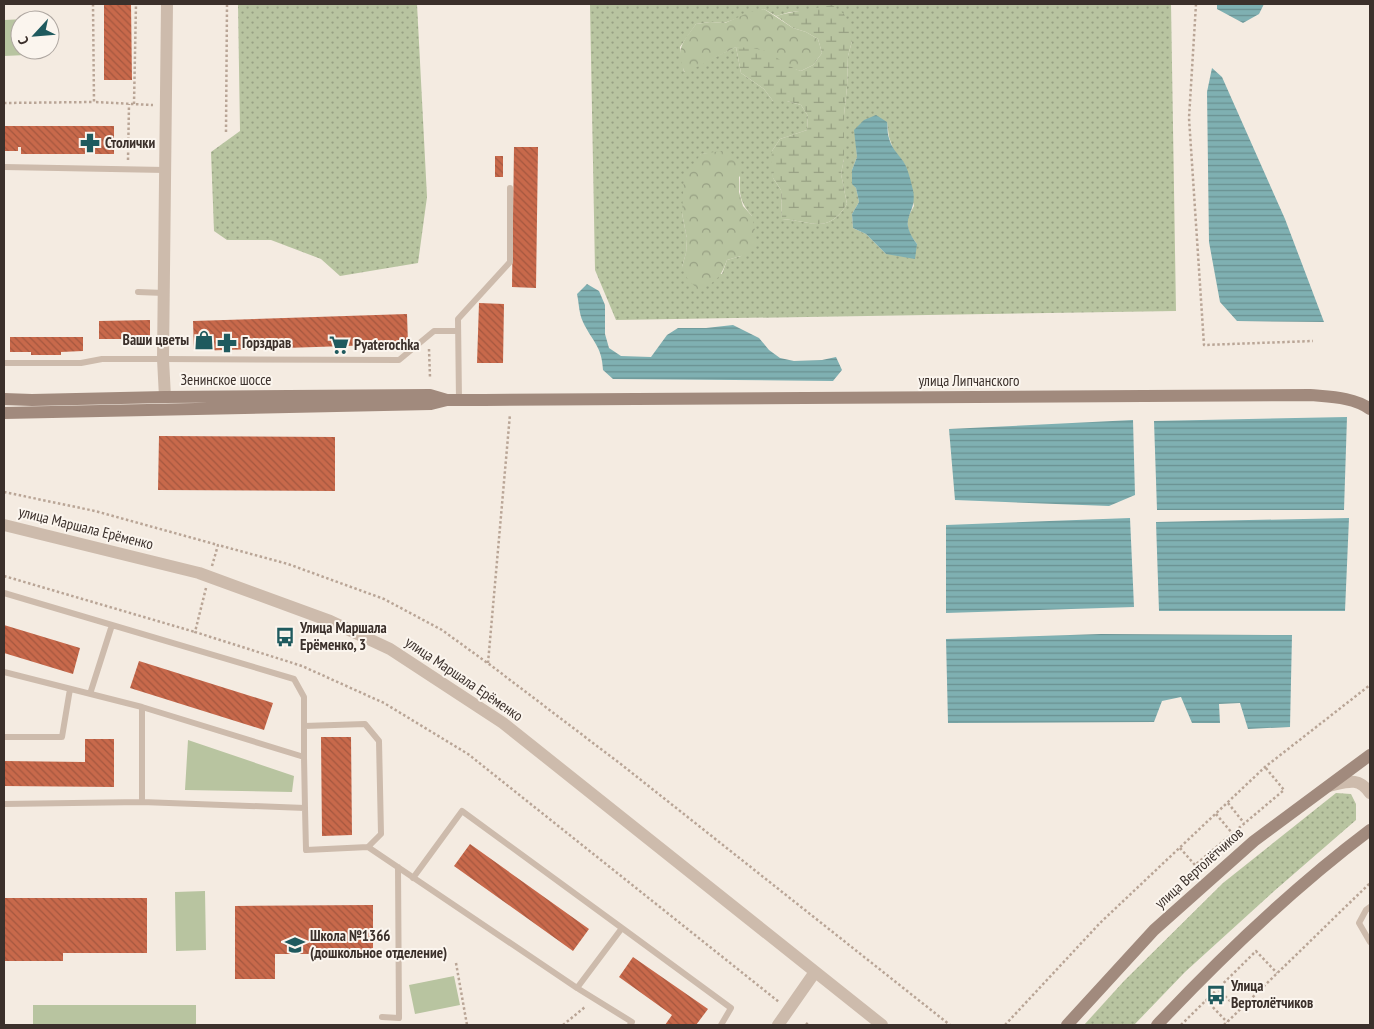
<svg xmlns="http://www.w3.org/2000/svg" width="1374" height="1029" font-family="'PT Sans Narrow',sans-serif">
	<defs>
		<pattern id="grass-dots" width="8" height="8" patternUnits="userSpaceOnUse" patternTransform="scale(1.25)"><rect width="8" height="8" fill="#b8c4a0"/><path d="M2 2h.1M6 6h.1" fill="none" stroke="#97a083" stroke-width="1.8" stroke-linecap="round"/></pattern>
		<pattern id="forest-crowns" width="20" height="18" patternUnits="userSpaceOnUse" patternTransform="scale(1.25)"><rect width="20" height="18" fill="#b8c4a0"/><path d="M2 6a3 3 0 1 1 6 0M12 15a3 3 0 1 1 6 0" fill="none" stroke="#97a083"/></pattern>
		<pattern id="wetland-marsh" width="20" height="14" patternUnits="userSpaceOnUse" patternTransform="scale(1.25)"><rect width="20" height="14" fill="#b8c4a0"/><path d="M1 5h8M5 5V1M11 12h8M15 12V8" fill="none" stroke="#97a083"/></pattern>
		<pattern id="water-rules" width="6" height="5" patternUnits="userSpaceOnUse" patternTransform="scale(1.25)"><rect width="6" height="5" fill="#7fb0b2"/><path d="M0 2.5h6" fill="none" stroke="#699091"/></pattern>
		<pattern id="building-back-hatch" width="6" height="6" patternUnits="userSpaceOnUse" patternTransform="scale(1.25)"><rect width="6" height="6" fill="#c8694b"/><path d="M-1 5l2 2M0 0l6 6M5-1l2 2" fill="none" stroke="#a4573f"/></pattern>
	</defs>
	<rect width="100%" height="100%" fill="#f4ebe1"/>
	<!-- grass -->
	<path fill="url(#grass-dots)" fill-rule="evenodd" d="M238,4H417L427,197L418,263L340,276L321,259L271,240H227L214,231L211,152L240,131Z
		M590,4H1171L1176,311L616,320L595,270ZM764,9L776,16L790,12L805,11L852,41L848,56L847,87L844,115V159L841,174L847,204C828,235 812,221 782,219L781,190L773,178L772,151L780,139L807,130L808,116L801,105L787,101H773L764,89L741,73L736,47L684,72L680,47L696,24L710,22L724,23ZM887,122L889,137L894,151L904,163L914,206L907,219L909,233L917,244L886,254L866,234L853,228L852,214L859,202L856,188L852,183V170L857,157L855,130ZM715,153L740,177C739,195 740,202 752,216L741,256L727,260L722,274L682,267L686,253L687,239L682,213L701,154Z
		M1336,793L1351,794L1356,804V820L1273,892L1185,972L1134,1025H1084L1124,981L1223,883Z"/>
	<!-- forest -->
	<path fill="url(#forest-crowns)" d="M764,9L793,28L806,32L818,39L822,53L813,65L801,71L787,67L776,58L736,47L685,73C675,49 682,43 696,24L710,22L725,23L750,12Z
		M728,150L739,162V192L743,206L752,216L755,231L754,247L741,256L727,260C721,277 716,282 699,290L688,280L682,267L686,253L687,239L682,213L684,177L701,154Z"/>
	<!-- wetland -->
	<path fill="url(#wetland-marsh)" d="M832,5L844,14L850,27L852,41L848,56L847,87L844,115V159L841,174L847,204C828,235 812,221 782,219L781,190L773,178L771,164L772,151L780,139L807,130L808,116L801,105L787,101H773L764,89L741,73L736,47C745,48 756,48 765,51C779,57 785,66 801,71L813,65L822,53L818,39L806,32L793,28L776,16C794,11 813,9 832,5Z"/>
	<!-- park -->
	<path fill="#b8c4a0" d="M47,18V20H20V50H48V54L4,56V20Z
		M188,740L294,776L292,792L185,790Z
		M205,891L206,950L176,951L175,892Z
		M454,976L460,1005L415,1014L409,985Z
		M33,1005H196V1025H33Z"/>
	<!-- water -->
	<path fill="url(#water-rules)" d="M1217,4H1264L1259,14L1243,23L1217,9Z
		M1212,68L1222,77L1285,219L1324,322L1237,321L1220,302L1209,242L1207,92Z
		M876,115L887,122C888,127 887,133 889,138C891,147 897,153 903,161C908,168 911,182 913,190C918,216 896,216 917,244L915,259L886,254L866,234L853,228L852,214L859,202L856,188L852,184V170L857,157L854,130L864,120Z
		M587,284L599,291L605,305V334L609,348L621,356L651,357L667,335L678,328H706L733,325L759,338L769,350L780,358L794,361L822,360L836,357L842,370L833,381L613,379L603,370C602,346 592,341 583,322C579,314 579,303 577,294Z
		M1347,417L1344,510H1157L1154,421Z
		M1133,420L1135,495L1109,506L955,500L949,429Z
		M1130,518L1134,607L946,613V525Z
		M1349,518L1345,611H1159L1156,522Z
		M1101,634L1292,635L1290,727L1248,729L1240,703L1219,704L1220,723H1192L1181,697L1162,701L1154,722L948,723L946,639Z"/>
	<!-- building -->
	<path fill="url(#building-back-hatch)" d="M104,4H131L132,80H104Z
		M4,126H114V154H21V147H18V151H4Z
		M514,147H538L536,288L512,287Z
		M495,156H503V177H495Z
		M479,303L504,304L503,363H477Z
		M407,314L408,344L194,351L193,321Z
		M150,320V339H99V321Z
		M10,337H83V351L61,352V355H31V352H10Z
		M159,436L335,437V491L158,490Z
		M4,625L80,648L73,674L4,653Z
		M139,661L273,703L264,730L130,688Z
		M321,737H351L352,835L322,836Z
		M85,739H114V787L4,786V761L85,762Z
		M470,844L589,929L573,951L454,866Z
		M4,898H147V953H63V961H4Z
		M373,905V954H275V979H235V906Z
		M633,957L708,1009L696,1025H665L672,1015L619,977Z"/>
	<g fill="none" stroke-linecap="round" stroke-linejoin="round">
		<!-- path -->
		<path stroke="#b9a596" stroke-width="2.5" stroke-dasharray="2.5 2.5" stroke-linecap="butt" d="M93,4L94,102L153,105
			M1196,4L1189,118L1204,345L1313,341
			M4,103L94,102
			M134,104L136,4
			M226,132L227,4
			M128,160L129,104
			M429,349L430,377
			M4,492L95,511L218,545
			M212,566L218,545L288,564L384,599L442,630L493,667L622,765L950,1025
			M4,576L195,632
			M206,588L195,632L302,666L384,703L468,754L779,1002
			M488,663L510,414
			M1228,803L1244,823
			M1216,814L1232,833
			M1180,848L1195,865L1284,790L1265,767
			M456,963L467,1025
			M1218,989L1239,1010
			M1206,1000L1227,1022
			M806,1023L808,1025
			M563,1025L585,1007
			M1005,1025L1100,923L1265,767L1370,685
			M1181,1025L1256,951L1277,973
			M1224,1025L1370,883"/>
		<!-- service -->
		<path stroke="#cdbbac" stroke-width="6" d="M4,167L165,170
			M138,292L164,293
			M4,363H81L102,359H163L399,360L434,331H458
			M459,400L458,319L510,262V188
			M4,593L294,679L304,697V757
			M4,672L142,707L304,757L305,808L142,802L4,804
			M90,694L112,625
			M142,707V802
			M304,726L365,724L379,741L381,834L368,847L306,850L305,808
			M4,737H62L70,689
			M368,847L577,988L632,1022L630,1025
			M413,878L462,811L622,928
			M1370,907L1366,910L1359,923L1370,942
			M577,988L622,928L731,1008L721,1025
			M382,1017L399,1018L398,867"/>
		<!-- minor -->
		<path stroke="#cdbbac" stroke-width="12" d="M165,397L163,359L167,4"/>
		<!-- tertiary -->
		<path stroke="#cdbbac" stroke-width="12" d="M4,525L199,573L330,621L390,649L503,723L882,1025
			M1329,786C1347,782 1358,776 1370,793
			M778,1025L815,972"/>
		<!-- secondary -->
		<path stroke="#a18a7d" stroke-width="12" d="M4,399L32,400L165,397L430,395L447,400
			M4,413L431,404L447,400H484L1310,395C1330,397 1353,397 1370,409
			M1067,1025L1154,930L1254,841L1370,755
			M1157,1025C1223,955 1293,888 1370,830"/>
	</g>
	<!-- icons -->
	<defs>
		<symbol id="pharmacy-bare" viewBox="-9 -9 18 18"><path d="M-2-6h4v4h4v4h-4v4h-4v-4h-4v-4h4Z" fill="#1f5a5e" stroke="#fbf5ee" stroke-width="2.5" paint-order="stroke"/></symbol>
		<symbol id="shop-bare" viewBox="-9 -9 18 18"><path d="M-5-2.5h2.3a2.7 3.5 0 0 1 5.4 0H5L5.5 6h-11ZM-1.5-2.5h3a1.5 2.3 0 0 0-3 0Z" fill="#1f5a5e" stroke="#fbf5ee" stroke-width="2.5" paint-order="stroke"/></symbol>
		<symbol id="supermarket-bare" viewBox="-9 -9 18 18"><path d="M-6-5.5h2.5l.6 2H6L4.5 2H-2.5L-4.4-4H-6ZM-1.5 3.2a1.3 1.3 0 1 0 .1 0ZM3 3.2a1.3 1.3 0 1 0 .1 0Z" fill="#1f5a5e" stroke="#fbf5ee" stroke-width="2.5" paint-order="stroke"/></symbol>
		<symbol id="bus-bare" viewBox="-9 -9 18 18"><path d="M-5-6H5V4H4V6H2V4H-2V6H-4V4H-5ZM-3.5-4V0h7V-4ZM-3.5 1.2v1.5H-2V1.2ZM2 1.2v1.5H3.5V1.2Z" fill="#1f5a5e" stroke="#fbf5ee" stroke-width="2.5" paint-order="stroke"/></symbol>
		<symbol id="school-bare" viewBox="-9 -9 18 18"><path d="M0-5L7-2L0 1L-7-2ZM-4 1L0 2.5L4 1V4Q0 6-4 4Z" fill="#1f5a5e" stroke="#fbf5ee" stroke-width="2.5" paint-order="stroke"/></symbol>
	</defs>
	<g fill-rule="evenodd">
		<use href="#pharmacy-bare" x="76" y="129" width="28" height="28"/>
		<use href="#shop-bare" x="190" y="326" width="28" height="28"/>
		<use href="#pharmacy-bare" x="213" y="329" width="28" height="28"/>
		<use href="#supermarket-bare" x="325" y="331" width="28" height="28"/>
		<use href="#bus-bare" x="271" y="623" width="28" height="28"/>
		<use href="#school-bare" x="281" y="931" width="28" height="28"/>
		<use href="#bus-bare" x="1202" y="981" width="28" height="28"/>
	</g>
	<g text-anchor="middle" stroke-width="4" stroke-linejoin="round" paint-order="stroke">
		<!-- poi labels -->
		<g font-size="15" font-weight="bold" fill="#3b302b" stroke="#fbf5ee" text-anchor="start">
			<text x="105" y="148">Столички</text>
			<text x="189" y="345" text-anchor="end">Ваши цветы</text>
			<text x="242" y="348">Горздрав</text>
			<text x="354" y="350">Pyaterochka</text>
			<text x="300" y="633">Улица Маршала<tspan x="300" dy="17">Ерёменко, 3</tspan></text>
			<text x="310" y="941">Школа №1366<tspan x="310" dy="17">(дошкольное отделение)</tspan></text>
			<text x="1231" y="991">Улица<tspan x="1231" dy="17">Вертолётчиков</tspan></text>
		</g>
		<!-- street labels -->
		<g font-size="15" fill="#3b302b" stroke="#fbf5ee">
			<text x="226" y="385">Зенинское шоссе</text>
			<text x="969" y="386">улица Липчанского</text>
			<text transform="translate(86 528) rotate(14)" y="5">улица Маршала Ерёменко</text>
			<text transform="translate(464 679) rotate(34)" y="5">улица Маршала Ерёменко</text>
			<text transform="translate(1199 868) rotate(-42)" y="5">улица Вертолётчиков</text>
		</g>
	</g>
	<!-- border -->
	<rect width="1374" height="1029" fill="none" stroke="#3b302b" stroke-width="10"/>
	<!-- north arrow -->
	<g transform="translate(35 35) rotate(244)"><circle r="24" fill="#fbf5ee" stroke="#aea6a0"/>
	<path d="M0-4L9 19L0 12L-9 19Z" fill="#1f5a5e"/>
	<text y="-8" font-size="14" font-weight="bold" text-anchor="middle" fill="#3b302b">С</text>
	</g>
</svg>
